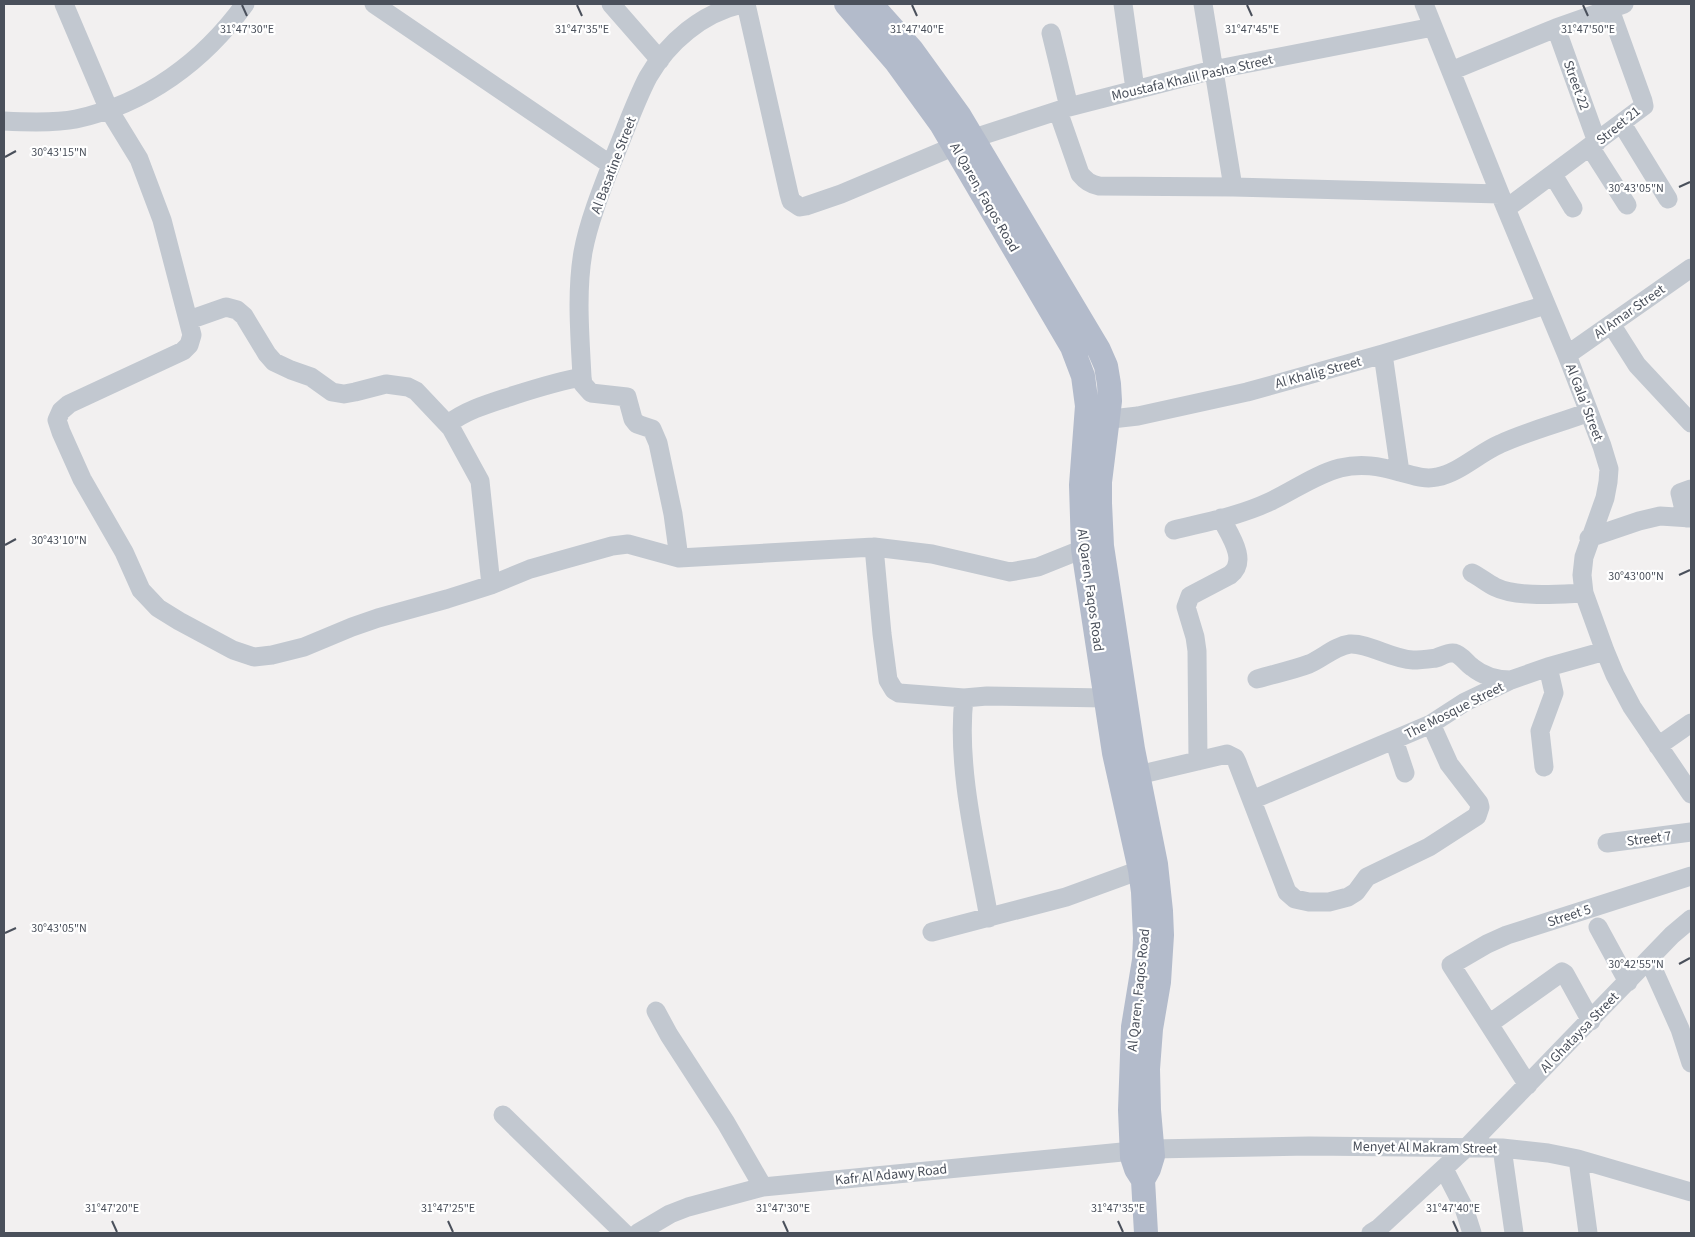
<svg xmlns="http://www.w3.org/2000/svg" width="1695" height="1237" font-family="'Source Sans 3',sans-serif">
	<rect width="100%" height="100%" fill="#f2f0f0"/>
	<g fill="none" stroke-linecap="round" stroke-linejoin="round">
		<!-- minor -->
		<path stroke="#c2c8d0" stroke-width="19" d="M64,4L109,110L139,159L162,220L192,335L189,345L183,351L69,404L61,411L57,420L61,432L82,479L124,552L141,590L158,608L179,621L233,650L254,657L272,655L304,647L352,627L378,618L447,599L491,585L530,569L612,546L628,544L679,558L874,547L932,554L1010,572L1038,567L1083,549L1096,547
			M374,4L611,165
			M611,4L660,60
			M746,4L789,194L791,201L800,207L806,206L841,194L974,138L1069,107L1213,70L1433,27
			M1123,4L1135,89
			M1203,4L1233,187
			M1424,4L1500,194L1567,355L1602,446L1609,469L1608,482L1605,498L1584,557L1582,575L1584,593L1605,651L1615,675L1632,707L1691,794
			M1556,28L1597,142
			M1051,33L1069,107
			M1451,71L1556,28L1624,4
			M1058,111L1080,174C1086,181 1090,184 1099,186L1233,187L1500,194
			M4,121C24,122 57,123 76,119C146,104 204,61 245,4
			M1622,124L1668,199
			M1590,147L1627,205
			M1553,175L1573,208
			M1507,208L1644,106L1643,101L1608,4
			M189,320L226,307L237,310L244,316L267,354L274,362L291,370L311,377L332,392L344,394L355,392L386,384L408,387L416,391L451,428L480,481L491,585
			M1611,324L1637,365L1691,423
			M1383,354L1400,472
			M1567,355L1691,268
			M1094,421L1138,416L1247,392L1383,354L1546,305
			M448,424C468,409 491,403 515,395C537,388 559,381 582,377
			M1686,518L1680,493L1691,489
			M1174,530C1206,522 1239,516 1269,502C1293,491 1314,475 1340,468C1361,463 1379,466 1400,472C1412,475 1424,480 1437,477C1459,473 1479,453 1500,444C1528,431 1560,423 1589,412
			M1589,538L1639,521L1660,516L1691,518
			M874,547L882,634L888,680L894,690L899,693L964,698L987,696L1106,698
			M679,558L673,514L658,443L652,429L637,424L633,419L627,397L591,393L583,384L582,377C580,336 576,293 583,252C589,219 605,181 617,150C627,126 636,100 648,77C668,42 702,13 742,4
			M1472,573C1480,577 1487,583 1495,587C1517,598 1560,594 1584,593
			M1257,679C1274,674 1293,670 1309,664C1323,658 1335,646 1350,644C1369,643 1391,659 1413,660C1421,660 1428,659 1436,658C1442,656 1448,652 1454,653C1462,655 1466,663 1472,667C1483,676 1497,680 1511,680
			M964,698C956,767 977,850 989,918
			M1394,740L1405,773
			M1658,746L1691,723
			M1198,761L1197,651L1195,637L1186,607L1190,596L1230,575C1249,561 1229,534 1221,518
			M1544,767L1540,731L1554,693L1548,667
			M1138,775L1227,754L1235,758L1237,762L1287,892L1295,899L1309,902H1329L1348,897L1356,892L1367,877L1429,847L1477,816L1480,807L1479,803L1449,764L1431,724
			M1252,800L1431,724L1465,702L1511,680L1548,667L1605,651
			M1607,843L1691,832
			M1598,927L1628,982
			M932,932L1066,897L1140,870
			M1649,960L1680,1029L1691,1063
			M656,1011L669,1035L726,1123L763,1187
			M1489,1024L1562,972L1565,974L1591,1021
			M1528,1085L1451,965L1487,944L1507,935L1691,876
			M503,1115L624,1233
			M1502,1148L1514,1233
			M1578,1159L1588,1233
			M1444,1169L1464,1208L1472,1233
			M638,1233L670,1214L688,1207L763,1187L1153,1149L1309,1146L1502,1148L1548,1153L1578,1159L1691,1192
			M1371,1233L1379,1228L1468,1146L1672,935L1691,919"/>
		<!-- major -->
		<path stroke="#b3bbcb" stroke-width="24" d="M846,4L896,62L941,124L1072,347L1083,376L1087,406L1081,485L1083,549L1114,753L1140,870L1143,892L1145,938L1144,960L1133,1027L1130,1110L1132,1157L1136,1169L1143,1180L1146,1233
			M871,4L912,50L959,115L1099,350L1106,366L1109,384L1110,401L1100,482V503L1102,546L1133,749L1156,864L1161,911L1162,935L1159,982L1151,1029L1148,1069L1149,1110L1153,1156L1149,1169L1143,1180"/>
	</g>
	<!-- ticks -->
	<path fill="none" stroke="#4a505b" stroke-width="2" d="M242,5L247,16M577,5L582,16M912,5L917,16M1247,5L1252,16M1583,5L1588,16M5,157L16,151M1679,187L1690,182M5,545L16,539M1679,575L1690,570M5,933L16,928M1679,964L1690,958M112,1221L117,1232M448,1221L453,1232M783,1221L788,1232M1118,1221L1123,1232M1453,1221L1458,1232"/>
	<g text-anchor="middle" stroke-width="4.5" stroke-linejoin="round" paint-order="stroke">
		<!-- street labels -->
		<g font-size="14" fill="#4a505b" stroke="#fff">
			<text transform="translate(1192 77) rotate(-13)" y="5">Moustafa Khalil Pasha Street</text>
			<text transform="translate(1577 85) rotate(70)" y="5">Street 22</text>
			<text transform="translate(1618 125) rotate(-39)" y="5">Street 21</text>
			<text transform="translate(613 165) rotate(-69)" y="5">Al Basatine Street</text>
			<text transform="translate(985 197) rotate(60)" y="5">Al Qaren, Faqos Road</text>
			<text transform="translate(1629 311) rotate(-35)" y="5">Al Amar Street</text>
			<text transform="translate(1318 372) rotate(-15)" y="5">Al Khalig Street</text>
			<text transform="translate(1585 402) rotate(69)" y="5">Al Gala' Street</text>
			<text transform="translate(1091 590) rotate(82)" y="5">Al Qaren, Faqos Road</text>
			<text transform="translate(1454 710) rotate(-27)" y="5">The Mosque Street</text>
			<text transform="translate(1649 838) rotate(-7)" y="5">Street 7</text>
			<text transform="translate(1569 915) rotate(-18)" y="5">Street 5</text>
			<text transform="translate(1138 990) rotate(-84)" y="5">Al Qaren, Faqos Road</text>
			<text transform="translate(1579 1032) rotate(-46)" y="5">Al Ghataysa Street</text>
			<text transform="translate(1425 1147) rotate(1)" y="5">Menyet Al Makram Street</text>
			<text transform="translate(891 1174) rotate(-6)" y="5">Kafr Al Adawy Road</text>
		</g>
	</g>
	<g font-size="12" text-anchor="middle" fill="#4a505b" stroke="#fff" stroke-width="4.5" stroke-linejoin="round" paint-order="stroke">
		<text x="247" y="33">31°47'30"E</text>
		<text x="582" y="33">31°47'35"E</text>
		<text x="917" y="33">31°47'40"E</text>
		<text x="1588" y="33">31°47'50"E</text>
		<text x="1252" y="33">31°47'45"E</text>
		<text x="59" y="156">30°43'15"N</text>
		<text x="1636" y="192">30°43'05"N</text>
		<text x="59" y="544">30°43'10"N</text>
		<text x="1636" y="580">30°43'00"N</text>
		<text x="59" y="932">30°43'05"N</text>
		<text x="1636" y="968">30°42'55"N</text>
		<text x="112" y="1212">31°47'20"E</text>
		<text x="448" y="1212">31°47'25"E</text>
		<text x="783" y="1212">31°47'30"E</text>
		<text x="1118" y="1212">31°47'35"E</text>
		<text x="1453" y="1212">31°47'40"E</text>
	</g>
	<!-- border -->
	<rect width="1695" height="1237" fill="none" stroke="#4a505b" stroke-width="10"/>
</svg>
